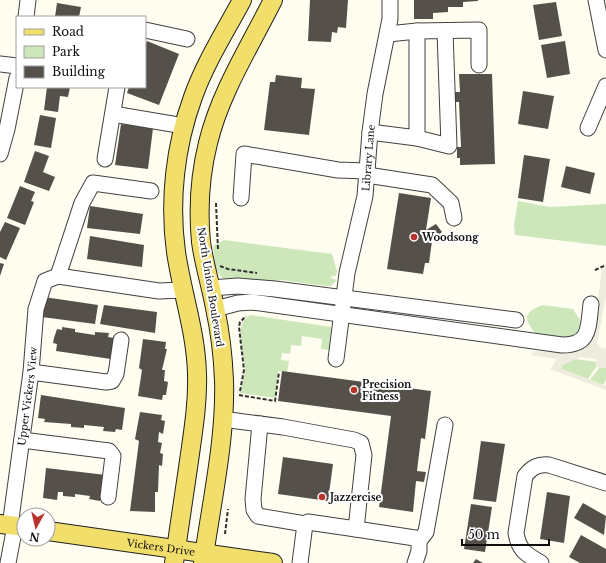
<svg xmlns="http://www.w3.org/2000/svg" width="606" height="563" font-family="'Libre Baskerville',serif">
	<rect width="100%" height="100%" fill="#fefdef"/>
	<!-- green -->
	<path fill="#cde7ba" d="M518,201L550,207L606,204V246L515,235L514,225Z
		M224,240L332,254L337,271L336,276H332L331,278L337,280L331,286H326L281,280L264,282L226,280C214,275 215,258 213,246Z
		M542,305L573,309L580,320L578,332L566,340L537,336C526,321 520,314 542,305Z
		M251,315L331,327L330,350L321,349L322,339L302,336L301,346L291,345L290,354L282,353L281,360L289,361L287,372L278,371L275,398L240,393C242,385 245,376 245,368C244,354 232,322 251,315Z
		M576,359L596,362V367L588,379L562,369V365Z
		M600,367L606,368V380L603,385L590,380Z"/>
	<!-- plaza -->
	<path fill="#eeecde" d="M602,267H606V296L597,343L602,349L606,348V368L596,367V359L580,357L562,365V369L606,386V390L550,369L557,359L531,355L535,351L568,353L576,352L587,345L592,339L594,331Z"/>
	<!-- building -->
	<path fill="#56504b" d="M310,0H348L346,28L338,27L337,33L332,32L331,42L308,41Z
		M414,0H478V1L463,2V7H448V12L433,13V19H414Z
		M556,2L562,36L539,40L533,5Z
		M57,3L81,7L79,17H55Z
		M147,41L179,54L159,105L127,93L129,87H145V46Z
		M565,41L570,74L547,78L541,45Z
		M459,74H492L495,164L460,165V158H457V147H461L459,102H455V92H460Z
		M276,75L302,78L301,88L315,89L309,135L264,130L270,82H275Z
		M47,87H70L68,97L60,96L58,112L44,110Z
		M523,91L554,96L548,129L518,124Z
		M40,115L56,118L51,148L34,145Z
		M121,124L153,128L148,169L115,165Z
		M35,151L49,156L43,172L55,177L49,191L24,182Z
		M524,155L550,159L543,202L518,198Z
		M566,166L595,173L590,194L561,187Z
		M20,186L35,192L31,201L34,202L25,225L7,218Z
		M399,193L431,198L426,230L436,224L442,232L432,241L429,263H425L423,274L387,269Z
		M90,206L143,214L140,234L87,228Z
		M5,222L20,228L6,260L0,257V232Z
		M90,236L144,245L142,267L87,259Z
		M0,263L4,264L0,276Z
		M44,297L98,305L95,324L42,317Z
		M104,305L157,312L155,333L100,324Z
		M62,327L75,329V332L95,335V332L109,333L108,337L114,338L111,359L56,351L57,344L53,343L54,338L57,329L62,330Z
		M143,339L166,342L165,349H167L162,370H165L164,381L168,382L166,395H163L162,400L138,396L142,370L139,368Z
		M282,371L431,391L425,439L421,438L417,471L426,472L424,482L416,481L413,512L379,507L391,416L278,401Z
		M41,395L125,408L122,430L116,429L115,432L103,431L104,427L84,425V428L71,427V424L44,422L45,419L38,418Z
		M140,412L162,415L161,420L165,421L163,434L159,432L158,442L162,443L160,453L163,454L162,466L159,465L158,492H155V512L130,511L139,441L135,439Z
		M481,441L505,444L496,502L473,499Z
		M283,457L333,464L328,501L278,494Z
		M46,468L106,475L100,501L89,499L90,496L75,494V497L63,496V492H58L57,500L43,498Z
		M547,492L570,496L564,543L540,539Z
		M583,503L606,516L604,535L574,518Z
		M471,504L492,507L485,552L464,549Z
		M581,535L606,549V563H580L569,557Z
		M476,559L483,563H473Z"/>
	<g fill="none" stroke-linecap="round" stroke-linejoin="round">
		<defs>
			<g id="minor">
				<path d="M596,0L606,50"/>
				<path d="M26,17L28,0"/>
				<path d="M145,30L187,39"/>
				<path d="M417,31L479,30V65"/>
				<path d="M0,64L17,66"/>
				<path d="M113,114L184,126"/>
				<path d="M588,128L606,86"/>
				<path d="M370,132L417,138V31L388,34"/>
				<path d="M417,138L449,146L445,31"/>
				<path d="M0,154L7,129L17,78"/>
				<path d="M105,159L117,87"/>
				<path d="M367,175L432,185L451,203L454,218"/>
				<path d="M151,191L93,183L82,203L58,276L159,291L183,290"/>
				<path d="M241,198L244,154L338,170L367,171"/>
				<path d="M210,288L238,286L275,289L516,320"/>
				<path d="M215,309L238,303L252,302L562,345C591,345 588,327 591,304"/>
				<path id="s1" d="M336,359L347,273L365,196L370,132L375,94L390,19V0"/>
				<path d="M31,372L106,382L112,381L116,374L121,340"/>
				<path d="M222,419L283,427L354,440L361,443L364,455L356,529L415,538L419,541V551L415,563"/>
				<path d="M260,424L253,499L254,510L258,516L305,524"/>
				<path d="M22,440L109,451L113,456L108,497"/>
				<path id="s2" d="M10,526L31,372L36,309L45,281L58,276"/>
				<path d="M419,541L426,532L445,425"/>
				<path d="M8,563L15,526"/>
				<path d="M300,563L305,524L308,522L356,529"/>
				<path d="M541,563C526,554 519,551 516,533L525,476C532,467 538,464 549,465L606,483"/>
			</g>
			<g id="major">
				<path d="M0,524L24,527"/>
				<path id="s3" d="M48,531L273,563"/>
				<path d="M174,563C179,529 184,495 189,461C193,432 198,403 197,374C196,332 182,293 176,252C169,201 175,146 193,97C205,63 225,32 242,0"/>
				<path d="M203,563C211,504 226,439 224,380C223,356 220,331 215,308C211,286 204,264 201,242C198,210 200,175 208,143C220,93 250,46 273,0"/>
			</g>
		</defs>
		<!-- minor casing -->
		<use href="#minor" stroke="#414141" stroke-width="17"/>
		<!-- major casing -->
		<use href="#major" stroke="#1f1f1f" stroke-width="20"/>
		<!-- path -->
		<path stroke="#303030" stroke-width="2" stroke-dasharray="4 2" stroke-linecap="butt" d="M216,203L218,250
			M220,266L228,269L257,273
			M595,270L606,265
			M240,391L244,370L239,327L240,322L246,316
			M239,395L275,401L279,372
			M225,534L228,509"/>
		<!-- minor -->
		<use href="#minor" stroke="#fff" stroke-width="15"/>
		<!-- major -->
		<use href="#major" stroke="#f2de6b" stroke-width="18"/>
	</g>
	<!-- markers -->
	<g fill="#b8332c" stroke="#fff" stroke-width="1.5">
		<circle cx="414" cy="237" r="4"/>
		<circle cx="354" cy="390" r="4"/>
		<circle cx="322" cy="497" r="4"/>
	</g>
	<g text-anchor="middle" stroke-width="4" stroke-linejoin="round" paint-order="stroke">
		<!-- street labels -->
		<g font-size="10" fill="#0e0e0e" stroke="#fff">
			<text dy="4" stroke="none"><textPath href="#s1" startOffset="204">Library Lane</textPath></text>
			<text transform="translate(211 287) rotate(81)" y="4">North Union Boulevard</text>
			<text dy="4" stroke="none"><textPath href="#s2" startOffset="131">Upper Vickers View</textPath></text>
			<text dy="4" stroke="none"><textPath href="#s3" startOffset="114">Vickers Drive</textPath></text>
		</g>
		<!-- poi labels -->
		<g font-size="10" font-weight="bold" fill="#0e0e0e" stroke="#fff" text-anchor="start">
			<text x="422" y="241">Woodsong</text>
			<text x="362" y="388">Precision<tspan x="362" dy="12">Fitness</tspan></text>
			<text x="330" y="501">Jazzercise</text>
		</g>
	</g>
	<!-- legend -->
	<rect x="16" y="16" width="130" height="72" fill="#ffffff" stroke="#9f9f9f"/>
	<rect x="24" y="29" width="20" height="6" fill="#f2de6b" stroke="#9f9f9f"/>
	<text x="52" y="36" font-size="12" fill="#0e0e0e">Road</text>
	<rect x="24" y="46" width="20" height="12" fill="#cde7ba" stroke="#9f9f9f"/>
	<text x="52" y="56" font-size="12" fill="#0e0e0e">Park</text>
	<rect x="24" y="66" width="20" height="12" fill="#56504b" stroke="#9f9f9f"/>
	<text x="52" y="76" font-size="12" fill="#0e0e0e">Building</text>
	<!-- north arrow -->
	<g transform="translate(36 527) rotate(188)"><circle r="19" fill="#ffffff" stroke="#9f9f9f"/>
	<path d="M0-3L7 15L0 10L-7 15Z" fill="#b8332c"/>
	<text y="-6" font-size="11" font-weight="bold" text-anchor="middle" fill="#0e0e0e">N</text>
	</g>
	<!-- scale -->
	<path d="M462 539v6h87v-6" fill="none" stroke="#0e0e0e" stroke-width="2"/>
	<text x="468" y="539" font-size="12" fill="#0e0e0e" stroke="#ffffff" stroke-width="3" paint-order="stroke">50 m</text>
</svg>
